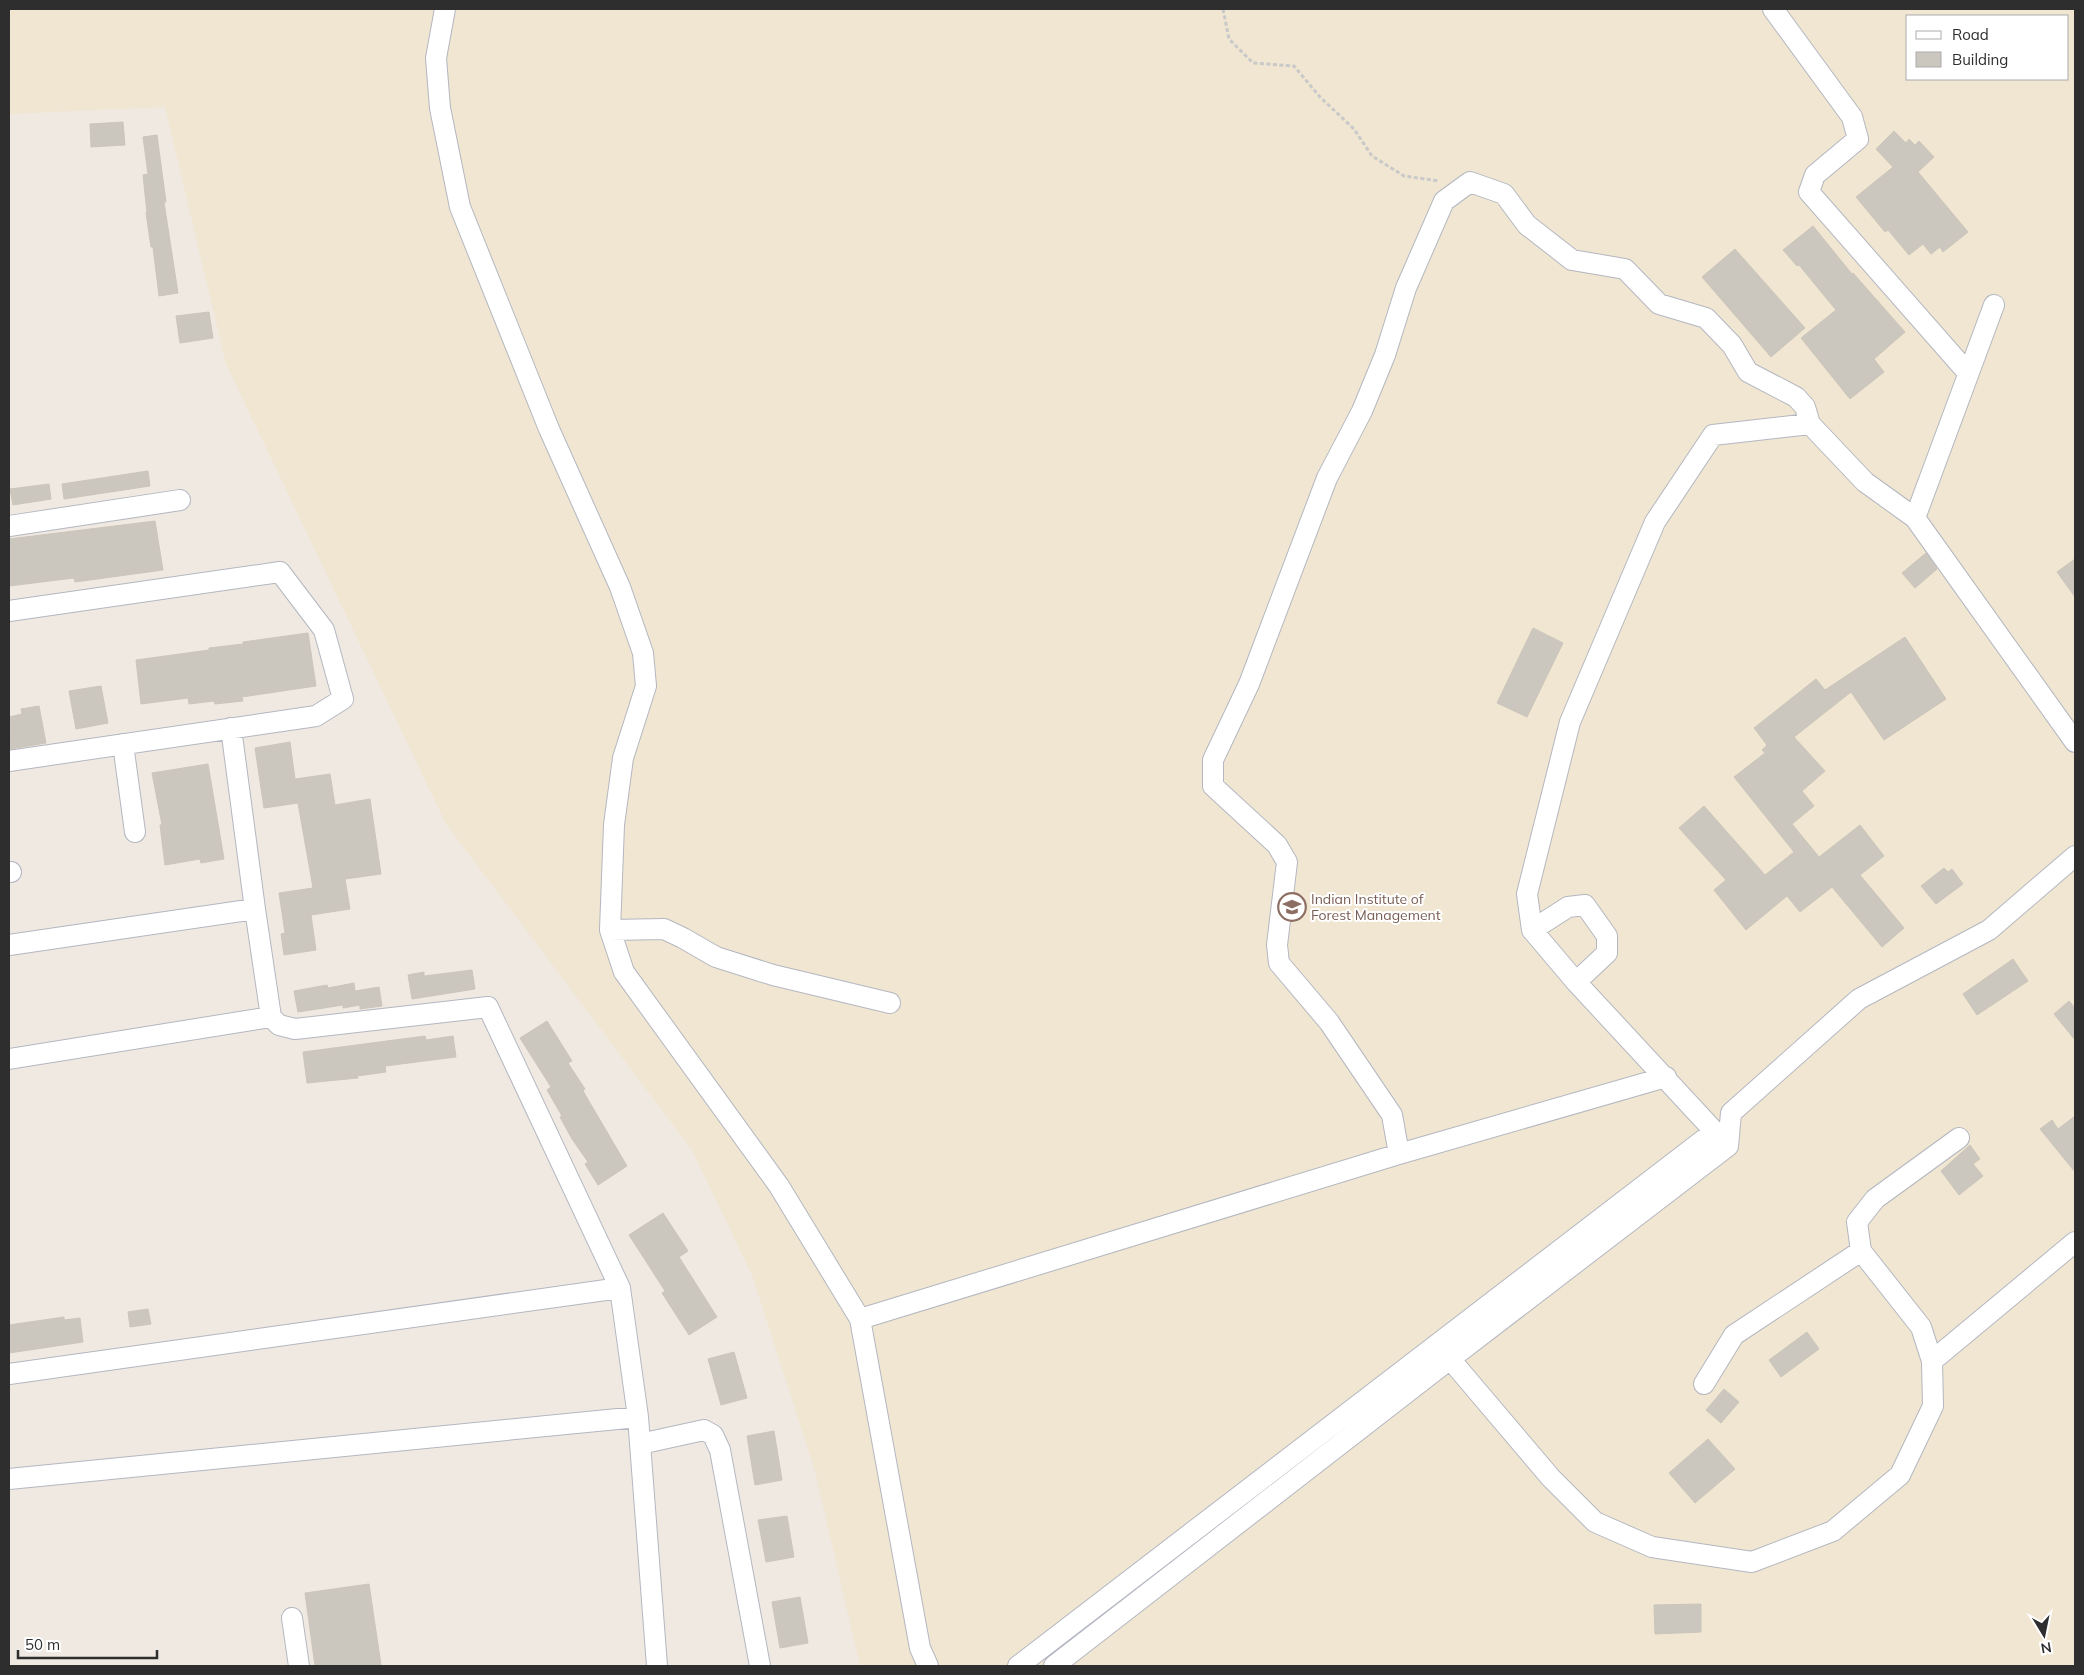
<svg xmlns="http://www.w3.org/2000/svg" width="2084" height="1675" font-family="Mulish,sans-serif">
	<rect width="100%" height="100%" fill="#efe9e1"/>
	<!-- education -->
	<path fill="#f0e6d1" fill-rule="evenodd" d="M9,9H2075V1666H860L815,1471L752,1275L692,1150L446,824L226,364L165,107L9,114ZM1908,16H2068V79H1908Z"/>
	<!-- building -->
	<path fill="#cbc7bf" stroke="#cbc5ba" d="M123,122L125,145L91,147L90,124Z
		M1894,131L1906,143L1909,139L1915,145L1919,141L1934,157L1918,172L1968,232L1943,252L1940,247L1931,254L1923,244L1909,255L1888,230L1885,232L1856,197L1893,167L1876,149Z
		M157,135L166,202H164L178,293L159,296L153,247H151L146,213H147L143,175L148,174L143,137Z
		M1813,226L1852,274L1853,273L1905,332L1874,359L1884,372L1850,399L1801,338L1836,310L1799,265L1797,266L1783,250Z
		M1735,249L1805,328L1771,357L1702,277Z
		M209,312L213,338L180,343L176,316Z
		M148,471L150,486L64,499L62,484Z
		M49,484L51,499L13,505L10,489Z
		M155,521L163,570L75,582L74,578L9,586V539Z
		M1926,553L1937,569L1915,588L1902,573Z
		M2075,559V597L2057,572Z
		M1533,628L1563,643L1527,717L1497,703Z
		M308,633L316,686L242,697L243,701L215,704L214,701L189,704L188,698L141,704L136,660L209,650V648L243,644V642Z
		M1905,637L1946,699L1884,740L1851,692L1794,737L1825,771L1802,791L1814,806L1792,824L1819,857L1860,825L1884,856L1860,875L1904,928L1882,947L1832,887L1800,912L1787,896L1746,930L1714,890L1726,880L1679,828L1704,806L1765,875L1794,852L1734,777L1765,753L1762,750L1767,745L1754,728L1816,679L1825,690Z
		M101,686L108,723L76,729L69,691Z
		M39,706L46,743L10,749L9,717L22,714L21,709Z
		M290,742L295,779L330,774L335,805L370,799L381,874L345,879L350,909L311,915L316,950L284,955L281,934L285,933L279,893L313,888L298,803L264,808L255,748Z
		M208,764L224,859L201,863L200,859L165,865L160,825H162L152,773Z
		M1944,868L1948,872L1952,869L1963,884L1936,904L1921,886Z
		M2013,959L2028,981L1977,1015L1963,994Z
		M472,970L475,989L412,999L408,975L424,972V976Z
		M354,983L355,991L379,987L382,1006L360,1009V1005L343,1008V1005L298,1012L294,991L327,985L328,988Z
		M2069,1001L2075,1008V1040L2054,1014Z
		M547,1021L572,1061L568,1063L585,1089L583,1091L627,1166L598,1185L585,1164L588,1162L572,1139L560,1117L562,1116L547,1090L551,1087L520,1038Z
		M425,1036L426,1040L453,1036L456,1057L385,1066L386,1072L357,1076L358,1078L307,1083L303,1052Z
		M2075,1116V1172L2040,1129L2052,1120L2058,1129Z
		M1970,1145L1980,1159L1973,1164L1983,1176L1959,1195L1941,1171Z
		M663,1213L688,1251L679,1257L717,1317L689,1335L662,1293L665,1291L629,1235Z
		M148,1309L151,1324L130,1327L128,1312Z
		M64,1317V1320L80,1318L83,1342L9,1353V1325Z
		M1807,1332L1819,1349L1781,1377L1769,1360Z
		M734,1352L747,1398L721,1405L708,1359Z
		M1724,1389L1739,1402L1721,1423L1706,1410Z
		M774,1431L782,1480L755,1485L747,1436Z
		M1708,1439L1735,1469L1695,1503L1669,1473Z
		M787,1516L794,1557L766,1562L758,1520Z
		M369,1584L381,1665L315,1666L305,1593Z
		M800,1597L808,1643L780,1648L772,1602Z
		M1701,1604V1632L1655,1634L1654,1605Z"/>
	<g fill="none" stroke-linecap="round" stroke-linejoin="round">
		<defs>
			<path id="minor" d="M445,9L436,58L440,108L460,207L549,429L620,587L643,653L646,686L623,758L614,825L610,930L624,972L779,1186L860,1319
				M1773,9L1852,117L1858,139L1815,175L1809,192L1968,373
				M1915,518L1994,305
				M9,526L180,500
				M9,611L280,572L324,630L343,699L316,716L9,761
				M231,728L255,909L271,1017L279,1025L295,1029L488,1007L620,1288L638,1417L657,1666
				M123,744L135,832
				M9,872H11
				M610,930L664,929L683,938L716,957L773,975L890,1003
				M1532,930L1568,907L1585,905L1607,936V953L1576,982
				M9,945L255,909
				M9,1059L271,1017
				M1728,1146L1576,982L1532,930L1527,894L1570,722L1655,522L1713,435L1810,424L1865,482L1915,518L2075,742
				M1399,1154L1392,1115L1329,1022L1279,963L1277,945L1287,862L1277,845L1213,786V760L1249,684L1327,478L1362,411L1385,355L1406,288L1444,201L1470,182L1504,194L1527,225L1572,260L1625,269L1659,304L1706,318L1732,345L1748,372L1796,397L1805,407L1810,424
				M1439,1343L1450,1359L1551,1478L1595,1522L1652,1547L1752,1562L1833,1531L1900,1475L1933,1406L1932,1361L1921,1327L1861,1251L1857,1222L1875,1199L1959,1138
				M1932,1361L2075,1242
				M9,1374L620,1288
				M1704,1384L1734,1335L1861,1251
				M640,1444L704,1430L713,1435L720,1450L760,1666
				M9,1479L638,1417
				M292,1618L299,1666
				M928,1666L920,1648L860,1319L1399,1154L1666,1077
				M1018,1666L1715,1131
				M1054,1666L1450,1359L1728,1146L1731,1113L1859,999L1989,930L2075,856"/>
		</defs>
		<!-- minor casing -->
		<use href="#minor" stroke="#b4b7c1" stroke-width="22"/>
		<!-- path -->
		<path stroke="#c9c9c9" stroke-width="3" stroke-dasharray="4 2.5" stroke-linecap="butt" d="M1223,9L1229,39L1253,63L1294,66L1320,97L1354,129L1372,156L1404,176L1439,181"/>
		<!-- minor -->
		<use href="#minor" stroke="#fff" stroke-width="20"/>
	</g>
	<!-- icons -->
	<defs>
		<symbol id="university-ring" viewBox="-11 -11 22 22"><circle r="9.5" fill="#fff" stroke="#8d6e63" stroke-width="1.5"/><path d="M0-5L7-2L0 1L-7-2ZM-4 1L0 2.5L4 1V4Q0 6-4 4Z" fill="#8d6e63"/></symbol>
	</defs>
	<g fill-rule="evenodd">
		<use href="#university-ring" x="1276" y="891" width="32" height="32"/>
	</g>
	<g text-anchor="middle" stroke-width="4" stroke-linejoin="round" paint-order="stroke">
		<!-- education labels -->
		<g font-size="14" fill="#785e54" stroke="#fff" text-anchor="start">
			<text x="1311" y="904">Indian Institute of<tspan x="1311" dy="16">Forest Management</tspan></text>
		</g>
	</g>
	<!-- border -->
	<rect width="2084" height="1675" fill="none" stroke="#2e2e2e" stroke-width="20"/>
	<!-- legend -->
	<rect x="1906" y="15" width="162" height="65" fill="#ffffff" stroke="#ababab"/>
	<rect x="1916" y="31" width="25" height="8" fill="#ffffff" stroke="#ababab"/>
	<text x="1952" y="40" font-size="15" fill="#2e2e2e">Road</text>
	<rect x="1916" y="52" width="25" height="15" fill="#cbc7bf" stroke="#ababab"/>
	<text x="1952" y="65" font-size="15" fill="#2e2e2e">Building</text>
	<!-- north arrow -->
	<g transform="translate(2044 1635) rotate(170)" stroke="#ffffff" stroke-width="4" paint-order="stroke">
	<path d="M0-4L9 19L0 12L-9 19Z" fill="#2e2e2e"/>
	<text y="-8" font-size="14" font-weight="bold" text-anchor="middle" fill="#2e2e2e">N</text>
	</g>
	<!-- scale -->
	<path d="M18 1650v8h139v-8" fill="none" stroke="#2e2e2e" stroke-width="2.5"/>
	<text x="25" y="1650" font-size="15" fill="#2e2e2e" stroke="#ffffff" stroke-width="4" paint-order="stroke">50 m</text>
</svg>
